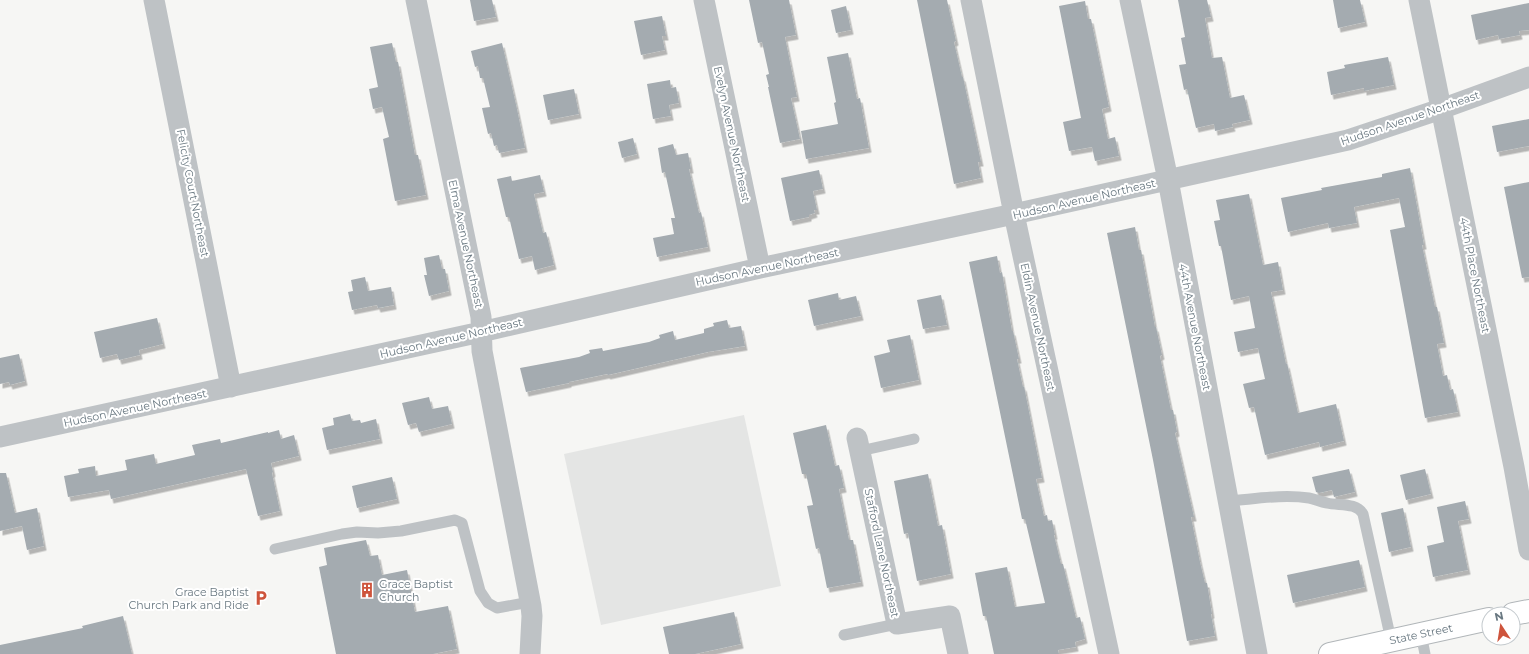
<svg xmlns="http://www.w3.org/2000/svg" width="1529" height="654" font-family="Montserrat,sans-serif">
	<defs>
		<filter id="shadow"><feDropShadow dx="2.5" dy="4.5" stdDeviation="0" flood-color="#0004"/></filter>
	</defs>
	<rect width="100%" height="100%" fill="#f6f6f4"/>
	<!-- built -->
	<path fill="#e4e5e4" d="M744,415L781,586L601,625L564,454Z"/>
	<!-- building -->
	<path fill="#a4abb0" filter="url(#shadow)" d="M470,0H492L496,17L474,21Z
		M749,0H789L796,35L785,37L797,97L791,98L800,139L780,143L768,87H769L766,75L769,74L762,42L758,43Z
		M917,0H947L956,41L954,42L962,77H963L981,162H978L981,178L954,184Z
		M1178,0H1207L1211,17L1205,18L1212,58L1222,57L1230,98L1244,95L1250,120L1232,124L1233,127L1215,131L1214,124L1196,128L1187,89L1184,90L1179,65L1186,64L1181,38L1185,37Z
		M1333,0H1360L1365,22L1338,28Z
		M1085,1L1088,19H1091L1109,107L1102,109L1108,139L1115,137L1119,156L1095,161L1092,147L1069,151L1063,122L1081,118L1059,6Z
		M1529,3V30L1519,31L1520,35L1499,39L1498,35L1476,40L1471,15Z
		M846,6L851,30L836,33L831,10Z
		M662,16L666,36H662L665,50L641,55L634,21Z
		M392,43L396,62H398L415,155H418L426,195L395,201L383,139L389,137L382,107L373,109L369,89L378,87L370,47Z
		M502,43L517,109L525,148L499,153L497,145L494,146L491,133L488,134L482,108L490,107L483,78H480L478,66L475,67L471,51Z
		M848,53L857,99L860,98L869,148L806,159L801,131L838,124L834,103L836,102L827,57Z
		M1388,57L1394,85L1364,91V88L1331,95L1327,72L1345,68L1344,65Z
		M670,80L671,88L676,87L679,103L669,105L671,116L653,119L647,84Z
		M574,89L579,114L548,120L543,95Z
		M1529,119V146L1497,152L1492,126Z
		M633,138L637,154L622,158L618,142Z
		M673,144L676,155L688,153L691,169H689L699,213L701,212L708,247L657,257L653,238L674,234L671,218H675L665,172L662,173L658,148Z
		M1410,168L1424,245H1422L1435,307H1437L1444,343L1437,344L1443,376L1447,375L1450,390L1453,389L1458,412L1425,418L1390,230L1405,227L1399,198L1354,207L1357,223L1329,228L1328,223L1288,232L1281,198L1322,190L1321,188L1382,177V174Z
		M819,170L823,189L813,191L817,210H814L815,213L809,215V217L790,221L781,178Z
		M540,175L544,192L534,194L543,233L546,232L554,265L535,270L532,256L519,259L509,217H506L497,179L511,176L512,181Z
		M1529,182V277L1522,278L1504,187Z
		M1249,194L1263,265L1278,262L1283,290L1271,292L1286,364L1287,363L1298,413L1336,404L1344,441L1320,447L1319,442L1265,455L1254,407L1249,408L1243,384L1265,379L1258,348L1238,352L1234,332L1255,328L1249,296L1231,300L1221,246H1219L1214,221L1220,220L1216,200Z
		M1135,227L1139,250H1141L1155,327H1156L1162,355L1160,356L1171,410H1173L1177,432L1175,433L1194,517H1191L1200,562L1205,583H1207L1212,614H1211L1215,636L1187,641L1153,460L1107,233Z
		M439,255L442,269H445L449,291L429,296L424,275H427L424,258Z
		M997,256L1000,273L1002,272L1012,331H1013L1019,359H1017L1023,387L1024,386L1042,478L1036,479L1044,516L1047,515L1048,521L1052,520L1055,535H1054L1061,564H1063L1076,618L1080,617L1085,639L1075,642L1076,647L1058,650L1059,654H994L986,616H983L975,573L1007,567L1015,607L1045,603L1025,519H1022L969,262Z
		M365,277L368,291L391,287L394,305L378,308L377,305L352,310L348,292L353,291L351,280Z
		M838,293L839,300L856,296L861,316L814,326L808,300Z
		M941,295L947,325L923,329L917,300Z
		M157,318L163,344L139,350L140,355L119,360L117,354L100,358L94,332Z
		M727,320L729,328L741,326L745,346L708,352L608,375L607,374L569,382V383L526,392L520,368L579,357L590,353L589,350L602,348L603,351L649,342L660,338L659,335L673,331L675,340L704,333V329L714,326L713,323Z
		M910,335L919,380L881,388L874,356L890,352L887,340Z
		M19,354L25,381L10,385L9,382L0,384V358Z
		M429,397L432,409L448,406L452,424L419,432L416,423L408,425L402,403Z
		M350,414L352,421L360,420L361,423L376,419L380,439L327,450L322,428L334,425L333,418Z
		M826,425L835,466L839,465L844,488L839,489L849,540H853L861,582L827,588L819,548L816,549L807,506L813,505L806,474H802L793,433Z
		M279,430L281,439L294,435L299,456L271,463L273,472L272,473L280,511L258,516L246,469L111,499L109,490L68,497L64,476L79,473L78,469L95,466L96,476L127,470L125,460L154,454L156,464L195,455L192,445L220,439L221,443L268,432V433Z
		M1349,469L1355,492L1334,497L1332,490L1319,493L1316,492L1312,477Z
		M1425,469L1431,494L1406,500L1400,475Z
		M0,473H6L15,513L37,508L44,546L27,550L22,526L0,531Z
		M928,474L938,526L942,525L951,574L917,581L908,533L904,534L894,481Z
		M392,477L397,499L357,508L352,486Z
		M1465,501L1469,519L1458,521L1468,570L1433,577L1427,546L1444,542L1437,507Z
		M1403,508L1411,547L1389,552L1381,513Z
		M366,540L370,556L378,555L382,575L407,570L415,612L448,606L457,649L433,654H336L319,567L327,565L324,548Z
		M1359,560L1365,587L1293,603L1287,575Z
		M734,612L741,644L695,654H669L663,627Z
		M123,616L132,654H0V645L83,628L82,626Z"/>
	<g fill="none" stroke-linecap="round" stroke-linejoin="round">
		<defs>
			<path id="secondary" d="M1513,614L1529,611
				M1330,654L1489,619"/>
		</defs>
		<!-- secondary casing -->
		<use href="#secondary" stroke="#b1b6b9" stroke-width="24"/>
		<!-- service -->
		<path stroke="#bec2c5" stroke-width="11" d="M860,451L914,439
			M1229,501C1255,499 1283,494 1309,498C1315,499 1320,502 1327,503C1339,506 1356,502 1363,514L1391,640
			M275,549L342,534L357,532L378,533L401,531L455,520L462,523L480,591L488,603L497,608L530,602
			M1421,634L1425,654
			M844,635L897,624"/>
		<!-- minor -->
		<path stroke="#bec2c5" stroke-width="21" d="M154,0L231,387
			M416,0L481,317L482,351L531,606L532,616L530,654
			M704,0L760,268
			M971,0L1014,214L1109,654
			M1130,0L1168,180L1257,654
			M1419,0L1514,467L1529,550
			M0,437L481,332L760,268L1014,214L1348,140L1441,109L1529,77
			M857,438L897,624L950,616L958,654"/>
		<!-- secondary -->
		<use href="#secondary" stroke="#fff" stroke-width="22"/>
	</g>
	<!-- icons -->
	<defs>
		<symbol id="building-bare" viewBox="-9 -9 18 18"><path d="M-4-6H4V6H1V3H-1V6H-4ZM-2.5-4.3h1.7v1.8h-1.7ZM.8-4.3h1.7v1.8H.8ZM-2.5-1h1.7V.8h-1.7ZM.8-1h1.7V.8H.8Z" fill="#ce543c" stroke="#fff" stroke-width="2.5" paint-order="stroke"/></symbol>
		<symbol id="parking-bare" viewBox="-9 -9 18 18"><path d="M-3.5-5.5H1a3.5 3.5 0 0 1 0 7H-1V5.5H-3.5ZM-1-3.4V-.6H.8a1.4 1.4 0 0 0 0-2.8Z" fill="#ce543c" stroke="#fff" stroke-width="2.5" paint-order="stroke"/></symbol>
	</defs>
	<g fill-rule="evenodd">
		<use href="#building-bare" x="356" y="579" width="22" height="22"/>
		<use href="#parking-bare" x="250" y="587" width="22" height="22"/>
	</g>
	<g text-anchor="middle" stroke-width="4" stroke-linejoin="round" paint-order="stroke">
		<!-- street labels -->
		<g font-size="11" fill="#697881" stroke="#fff">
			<text transform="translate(1410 118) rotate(-19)" y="4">Hudson Avenue Northeast</text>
			<text transform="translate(732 134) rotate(78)" y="4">Evelyn Avenue Northeast</text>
			<text transform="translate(193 193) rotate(79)" y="4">Felicity Court Northeast</text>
			<text transform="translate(1084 199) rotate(-13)" y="4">Hudson Avenue Northeast</text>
			<text transform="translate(466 244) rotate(78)" y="4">Elma Avenue Northeast</text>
			<text transform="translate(767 267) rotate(-12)" y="4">Hudson Avenue Northeast</text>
			<text transform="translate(1475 275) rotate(79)" y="4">44th Place Northeast</text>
			<text transform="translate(1038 327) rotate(78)" y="4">Eldin Avenue Northeast</text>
			<text transform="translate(1195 327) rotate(79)" y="4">44th Avenue Northeast</text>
			<text transform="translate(451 338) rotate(-13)" y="4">Hudson Avenue Northeast</text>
			<text transform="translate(135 408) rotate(-12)" y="4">Hudson Avenue Northeast</text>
			<text transform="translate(882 553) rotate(78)" y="4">Stafford Lane Northeast</text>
			<text transform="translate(1421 634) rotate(-12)" y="4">State Street</text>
		</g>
		<!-- poi labels -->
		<g font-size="11" fill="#697881" stroke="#fff" text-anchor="start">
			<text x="379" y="588">Grace Baptist<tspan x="379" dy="13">Church</tspan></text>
			<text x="249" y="596" text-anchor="end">Grace Baptist<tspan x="249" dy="13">Church Park and Ride</tspan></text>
		</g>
	</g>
	<!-- north arrow -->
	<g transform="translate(1501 626) rotate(348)"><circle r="19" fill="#ffffff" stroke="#c3c9cd"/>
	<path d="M0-3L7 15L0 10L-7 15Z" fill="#ce543c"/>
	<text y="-6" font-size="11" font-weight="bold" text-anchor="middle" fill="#697881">N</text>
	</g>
</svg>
